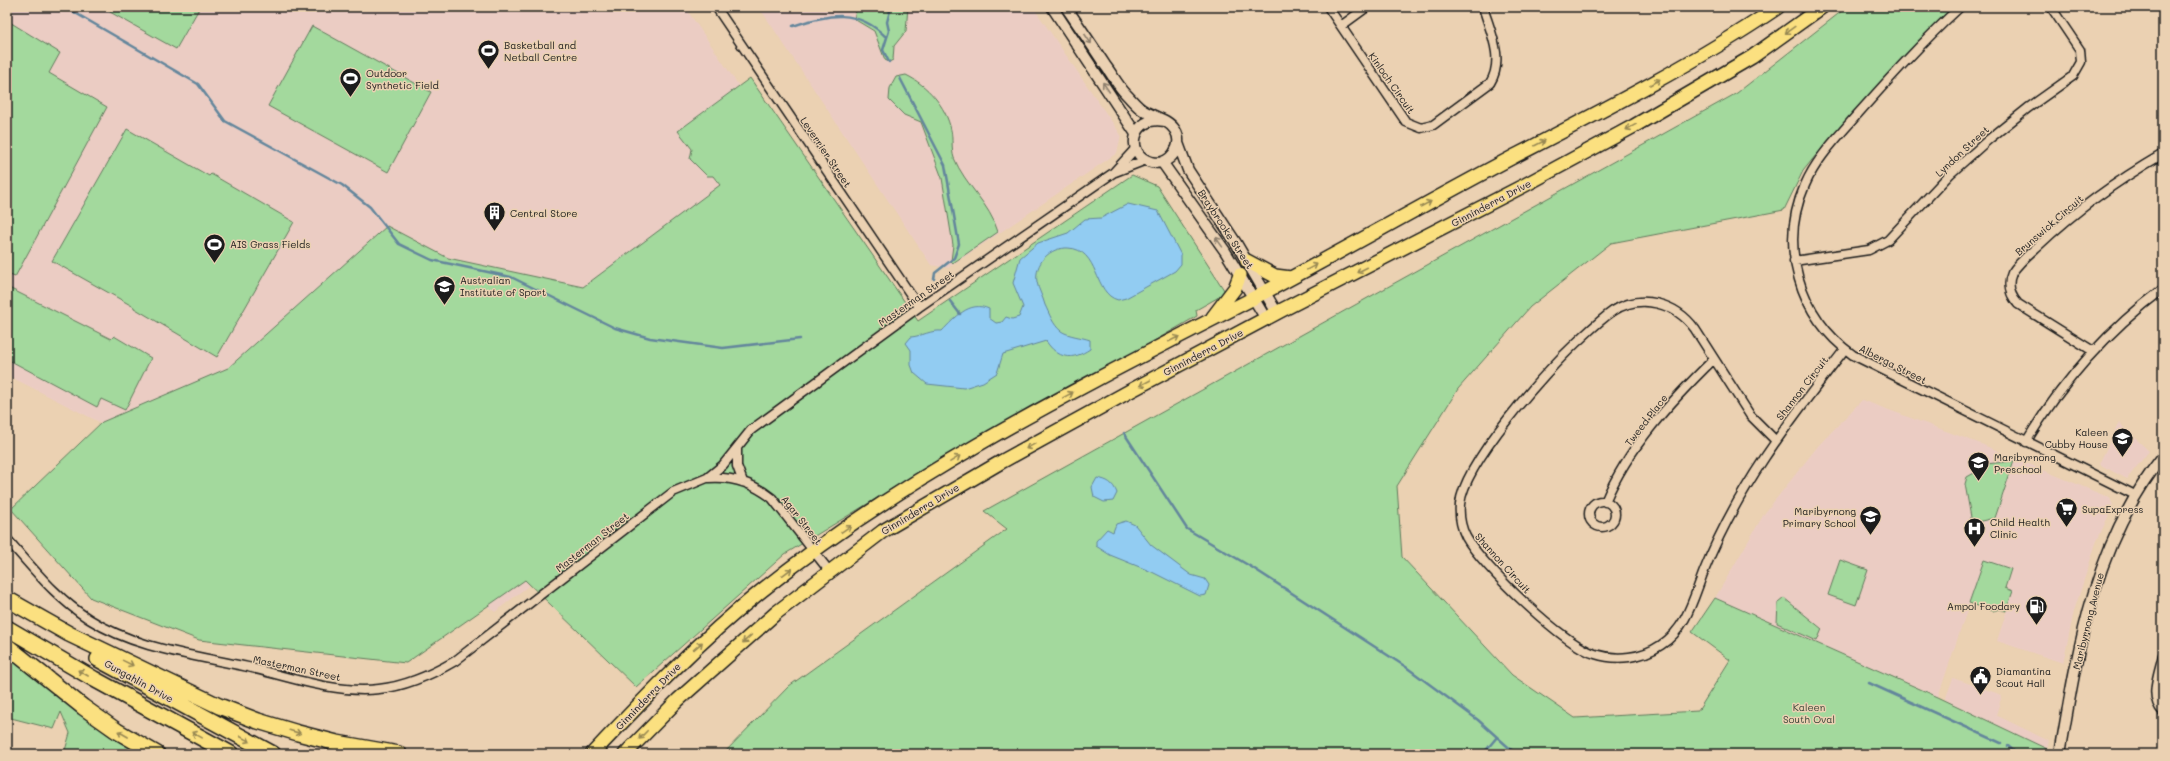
<svg xmlns="http://www.w3.org/2000/svg" width="2170" height="761" font-family="Mali,sans-serif">
	<rect width="100%" height="100%" fill="#ebd1b2"/>
	<filter id="ink" filterUnits="userSpaceOnUse"><feTurbulence type="fractalNoise" baseFrequency=".025" numOctaves="2"/><feDisplacementMap in="SourceGraphic" scale="8" xChannelSelector="R" yChannelSelector="G"/><feConvolveMatrix kernelMatrix="1 2 1 2 8 2 1 2 1" color-interpolation-filters="sRGB"/></filter>
	<g filter="url(#ink)">
		<!-- built -->
		<path fill="#ebccc3" d="M7,7H685L883,297L813,363L495,612L376,525L156,451L7,375Z
			M759,7H1033L1121,135L1117,153L948,268L931,265Z
			M1862,400L1981,444L2110,498L2113,506L2096,543L2074,611L2063,663L1997,641L2013,591L2005,589L2011,569L1984,560L1938,697L1715,598L1764,514L1818,446Z
			M2119,423L2149,451L2127,479L2099,464Z
			M1953,678L2002,695L1996,715L2049,741L2047,749L1945,700Z"/>
		<!-- green -->
		<path fill="#a3d99d" stroke="#607a5c" d="M101,7H200L176,49Z
			M857,7H908L906,31L894,46L893,60L889,62L885,60L874,31L854,19Z
			M1847,7H1964L1816,155L1803,171L1784,210L1611,243L1530,307L1458,389L1397,486L1402,557L1512,675L1575,718L1698,711L1730,660L1692,632L1715,598L1938,697L2047,749V754H723L789,686L1007,529L984,511L1737,93Z
			M8,21L60,53L49,73L107,107L15,277L7,274Z
			M312,26L431,92L388,172L268,106Z
			M906,75C927,85 946,106 951,130C953,139 951,149 954,158C965,185 990,204 998,232L953,263L951,261L953,245L942,178L921,122L904,115L889,100L890,88L896,77Z
			M750,78L918,321L1132,175L1157,186L1226,293L1196,310L1197,316L1099,373L989,430L785,554L636,687L525,580L406,663L199,640L91,598L11,509L102,422L228,368L387,226L448,258L583,287L720,185L713,176H707L690,159L692,149L678,131Z
			M127,129L209,176L211,174L294,222L217,357L134,308V307L52,261Z
			M7,287L111,339L114,336L151,358L125,410L101,399L97,407L7,359Z
			M2014,461L1995,518L1972,523L1965,484L1967,477L1987,466L1986,464Z
			M1840,560L1868,570L1856,605L1828,595Z
			M1984,560L2011,569L2005,588L2013,591L2006,611L1999,609L1993,611L1969,603Z
			M1784,598L1822,629L1817,641L1777,623L1778,603Z
			M7,654L108,735L139,754H64L70,733L61,712L54,729L7,717Z"/>
		<!-- water -->
		<path fill="#92ccf2" stroke="#63869c" d="M1128,204L1158,211L1181,255V264L1175,271L1126,298L1118,300C1093,294 1100,249 1068,248C1050,247 1034,263 1037,282C1038,289 1043,297 1045,305C1049,313 1053,325 1061,331C1068,336 1082,337 1090,340V349C1072,361 1058,359 1046,341L1003,354L997,373L983,382L964,388L927,384L914,373L911,365V350L906,343L911,337C922,336 931,330 942,331C955,318 969,300 989,309V318L996,323L1002,322L1006,317L1012,319L1019,317L1023,307L1013,283L1020,258L1038,243L1068,233L1085,219L1101,218Z
			M1097,478C1108,480 1113,483 1117,493L1113,501L1104,502L1094,497L1092,487Z
			M1126,521L1135,525L1151,545L1191,575L1205,579L1209,585L1206,595L1200,596L1152,572L1110,555L1096,546V541L1107,529L1113,532L1116,524Z"/>
		<g fill="none" stroke-linecap="round" stroke-linejoin="round">
			<!-- stream -->
			<path stroke="#63869c" stroke-width="2.5" d="M65,7L198,84L225,121L342,185L370,207L399,244L432,260L511,277L615,328L650,338L723,348L800,339
				M793,26C829,14 857,8 886,37
				M889,62L883,50L889,31L887,22L891,7
				M900,78L945,165L959,244L954,258L935,273L934,279
				M950,301L960,314
				M1124,433L1187,529L1253,568L1406,667L1478,720L1516,754
				M1869,683L2001,743
				M2008,746L2017,754
				M1483,754L1497,737"/>
			<defs>
				<path id="minor" d="M716,7L919,307
					M1328,7L1406,122L1421,128L1433,125L1490,83C1505,59 1490,31 1483,7
					M1960,7C1923,41 1889,79 1855,117C1837,138 1816,159 1805,185C1778,246 1799,316 1853,355L2135,495
					M1341,26L1367,7
					M1115,172L1146,160
					M1794,261L1869,250L1888,240L1950,174L1988,140L2028,108L2073,76L2081,62L2080,50L2051,7
					M2093,351L2018,304C2010,295 2007,284 2012,273C2018,263 2029,254 2038,246C2076,210 2118,180 2163,154
					M1775,440L1750,415L1695,329C1676,303 1641,293 1613,311C1600,320 1588,332 1576,343C1545,372 1464,463 1460,504C1459,515 1461,527 1466,537C1482,566 1564,645 1595,654C1617,661 1642,658 1661,645C1687,628 1693,599 1704,571C1738,486 1790,420 1845,349
					M2026,442C2062,382 2107,331 2163,289
					M737,448V466L743,482
					M708,478C731,476 753,483 772,498L830,572
					M1589 514a13 13 0 1 1 26 0a13 13 0 1 1-26 0Z
					M1605,502C1628,447 1672,400 1714,359
					M7,539C33,568 56,598 89,619C136,649 194,655 248,667C289,677 336,694 379,689C407,686 431,675 455,661L673,492L707,478L723,465L751,430L919,307L1113,173L1136,148
					M2163,655C2159,673 2148,697 2163,712"/>
				<path id="tertiary" d="M1052,7L1136,134
					M1066,7C1079,26 1092,45 1105,65C1112,74 1118,86 1126,94C1132,100 1137,107 1144,111C1154,117 1168,119 1175,130C1185,146 1169,167 1151,162C1123,154 1134,114 1164,121
					M1178,143L1188,170L1236,243L1277,313
					M1162,162L1225,251L1266,319
					M2060,754C2078,647 2094,543 2163,456"/>
				<path id="primary" d="M1247,261L1275,276L1291,278
					M1213,317L1235,288L1240,275
					M592,754C646,697 699,641 760,592C907,473 1079,388 1246,302C1336,255 1424,204 1513,157C1604,110 1694,64 1778,7
					M625,754L678,700L776,613L883,531L1001,462L1130,391L1282,310L1525,185L1634,126L1752,57L1822,7"/>
				<path id="motorway" d="M7,599L69,634L219,706L258,721L298,733L337,743L399,754
					M7,628L94,679L231,754
					M7,646L83,707L117,731L157,754
					M98,659L273,754"/>
			</defs>
			<!-- minor casing -->
			<use href="#minor" stroke="#1c1c1c" stroke-width="11"/>
			<!-- tertiary casing -->
			<use href="#tertiary" stroke="#1c1c1c" stroke-width="13"/>
			<!-- primary casing -->
			<use href="#primary" stroke="#1c1c1c" stroke-width="16"/>
			<!-- motorway casing -->
			<use href="#motorway" stroke="#1c1c1c" stroke-width="18"/>
			<!-- minor -->
			<use href="#minor" stroke="#ebd1b2" stroke-width="8"/>
			<!-- tertiary -->
			<use href="#tertiary" stroke="#ebd1b2" stroke-width="10"/>
			<!-- primary -->
			<use href="#primary" stroke="#fbe080" stroke-width="13"/>
			<!-- motorway -->
			<use href="#motorway" stroke="#fbe080" stroke-width="15"/>
		</g>
		<!-- one-way arrows -->
		<defs><path id="oneway-shaft" d="M-6 0H5M1.5-3L5.5 0L1.5 3" fill="none" stroke-width="1.6" stroke-linecap="round" stroke-linejoin="round"/></defs>
		<g stroke="#978853">
			<use href="#oneway-shaft" transform="translate(1790 30) rotate(144)"/>
			<use href="#oneway-shaft" transform="translate(1655 82) rotate(-30)"/>
			<use href="#oneway-shaft" transform="translate(1631 127) rotate(151)"/>
			<use href="#oneway-shaft" transform="translate(1540 143) rotate(-27)"/>
			<use href="#oneway-shaft" transform="translate(1426 204) rotate(-28)"/>
			<use href="#oneway-shaft" transform="translate(1312 267) rotate(-29)"/>
			<use href="#oneway-shaft" transform="translate(1362 270) rotate(153)"/>
			<use href="#oneway-shaft" transform="translate(1174 339) rotate(-27)"/>
			<use href="#oneway-shaft" transform="translate(1145 383) rotate(152)"/>
			<use href="#oneway-shaft" transform="translate(1068 395) rotate(-29)"/>
			<use href="#oneway-shaft" transform="translate(1031 446) rotate(151)"/>
			<use href="#oneway-shaft" transform="translate(955 459) rotate(-32)"/>
			<use href="#oneway-shaft" transform="translate(846 529) rotate(-35)"/>
			<use href="#oneway-shaft" transform="translate(787 572) rotate(-37)"/>
			<use href="#oneway-shaft" transform="translate(747 639) rotate(138)"/>
			<use href="#oneway-shaft" transform="translate(698 646) rotate(-41)"/>
			<use href="#oneway-shaft" transform="translate(128 663) rotate(26)"/>
			<use href="#oneway-shaft" transform="translate(83 673) rotate(-150)"/>
			<use href="#oneway-shaft" transform="translate(295 732) rotate(16)"/>
			<use href="#oneway-shaft" transform="translate(123 734) rotate(-150)"/>
			<use href="#oneway-shaft" transform="translate(197 735) rotate(-151)"/>
			<use href="#oneway-shaft" transform="translate(643 735) rotate(134)"/>
			<use href="#oneway-shaft" transform="translate(245 739) rotate(28)"/>
		</g>
		<g stroke="#8e806e">
			<use href="#oneway-shaft" transform="translate(1088 39) rotate(56)"/>
			<use href="#oneway-shaft" transform="translate(1106 87) rotate(-124)"/>
			<use href="#oneway-shaft" transform="translate(1219 242) rotate(-125)"/>
		</g>
	</g>
	<!-- icons -->
	<defs>
		<symbol id="stadium-pin" viewBox="-11 -11 22 30"><path d="M0 17L-7.5 6A9.5 9.5 0 1 1 7.5 6Z" fill="#1c1c1c" stroke="#ebd1b2"/><path d="M0-5a6.5 5 0 1 0 0 10a6.5 5 0 1 0 0-10ZM-3.5-1.8h7v3.6h-7Z" fill="#fff"/></symbol>
		<symbol id="building-pin" viewBox="-11 -11 22 30"><path d="M0 17L-7.5 6A9.5 9.5 0 1 1 7.5 6Z" fill="#1c1c1c" stroke="#ebd1b2"/><path d="M-4-6H4V6H1V3H-1V6H-4ZM-2.5-4.3h1.7v1.8h-1.7ZM.8-4.3h1.7v1.8H.8ZM-2.5-1h1.7V.8h-1.7ZM.8-1h1.7V.8H.8Z" fill="#fff"/></symbol>
		<symbol id="university-pin" viewBox="-11 -11 22 30"><path d="M0 17L-7.5 6A9.5 9.5 0 1 1 7.5 6Z" fill="#1c1c1c" stroke="#ebd1b2"/><path d="M0-5L7-2L0 1L-7-2ZM-4 1L0 2.5L4 1V4Q0 6-4 4Z" fill="#fff"/></symbol>
		<symbol id="school-pin" viewBox="-11 -11 22 30"><path d="M0 17L-7.5 6A9.5 9.5 0 1 1 7.5 6Z" fill="#1c1c1c" stroke="#ebd1b2"/><path d="M0-5L7-2L0 1L-7-2ZM-4 1L0 2.5L4 1V4Q0 6-4 4Z" fill="#fff"/></symbol>
		<symbol id="supermarket-pin" viewBox="-11 -11 22 30"><path d="M0 17L-7.5 6A9.5 9.5 0 1 1 7.5 6Z" fill="#1c1c1c" stroke="#ebd1b2"/><path d="M-6-5.5h2.5l.6 2H6L4.5 2H-2.5L-4.4-4H-6ZM-1.5 3.2a1.3 1.3 0 1 0 .1 0ZM3 3.2a1.3 1.3 0 1 0 .1 0Z" fill="#fff"/></symbol>
		<symbol id="hospital-pin" viewBox="-11 -11 22 30"><path d="M0 17L-7.5 6A9.5 9.5 0 1 1 7.5 6Z" fill="#1c1c1c" stroke="#ebd1b2"/><path d="M-5-5h3v3.5h4V-5h3V5h-3V1.5h-4V5h-3Z" fill="#fff"/></symbol>
		<symbol id="fuel-pin" viewBox="-11 -11 22 30"><path d="M0 17L-7.5 6A9.5 9.5 0 1 1 7.5 6Z" fill="#1c1c1c" stroke="#ebd1b2"/><path d="M-5.5-6h7V0h2V4h1.3V-2.5L3-4.5l.8-.8L6-3V5H2.5V1h-1V6h-7ZM-4.2-4.7v3.2H.2V-4.7Z" fill="#fff"/></symbol>
		<symbol id="civic-pin" viewBox="-11 -11 22 30"><path d="M0 17L-7.5 6A9.5 9.5 0 1 1 7.5 6Z" fill="#1c1c1c" stroke="#ebd1b2"/><path d="M-.6-6.5H3V-4.5H.6V-3L4-1V1h2V6H-6V1h2V-1L-.6-3ZM-1.2 2.5V6h2.4V2.5Z" fill="#fff"/></symbol>
	</defs>
	<g fill-rule="evenodd">
		<use href="#stadium-pin" x="476" y="38" width="25" height="34"/>
		<use href="#stadium-pin" x="338" y="66" width="25" height="34"/>
		<use href="#building-pin" x="482" y="200" width="25" height="34"/>
		<use href="#stadium-pin" x="202" y="232" width="25" height="34"/>
		<use href="#university-pin" x="432" y="274" width="25" height="34"/>
		<use href="#school-pin" x="2110" y="426" width="25" height="34"/>
		<use href="#school-pin" x="1966" y="450" width="25" height="34"/>
		<use href="#supermarket-pin" x="2054" y="496" width="25" height="34"/>
		<use href="#school-pin" x="1858" y="504" width="25" height="34"/>
		<use href="#hospital-pin" x="1962" y="516" width="25" height="34"/>
		<use href="#fuel-pin" x="2024" y="594" width="25" height="34"/>
		<use href="#civic-pin" x="1968" y="664" width="25" height="34"/>
	</g>
	<g text-anchor="middle" stroke-width="3" stroke-linejoin="round" paint-order="stroke">
		<!-- poi labels -->
		<g font-size="10" fill="#1c1c1c" stroke="#ebd1b2" text-anchor="start">
			<text x="504" y="49">Basketball and<tspan x="504" dy="12">Netball Centre</tspan></text>
			<text x="366" y="77">Outdoor<tspan x="366" dy="12">Synthetic Field</tspan></text>
			<text x="510" y="217">Central Store</text>
			<text x="230" y="248">AIS Grass Fields</text>
			<text x="460" y="284">Australian<tspan x="460" dy="12">Institute of Sport</tspan></text>
			<text x="2108" y="436" text-anchor="end">Kaleen<tspan x="2108" dy="12">Cubby House</tspan></text>
			<text x="1994" y="461">Maribyrnong<tspan x="1994" dy="12">Preschool</tspan></text>
			<text x="2082" y="513">SupaExpress</text>
			<text x="1856" y="515" text-anchor="end">Maribyrnong<tspan x="1856" dy="12">Primary School</tspan></text>
			<text x="1990" y="526">Child Health<tspan x="1990" dy="12">Clinic</tspan></text>
			<text x="2020" y="610" text-anchor="end">Ampol Foodary</text>
			<text x="1996" y="675">Diamantina<tspan x="1996" dy="12">Scout Hall</tspan></text>
		</g>
		<!-- street labels -->
		<g font-size="10" fill="#1c1c1c" stroke="#ebd1b2">
			<text transform="translate(1392 83) rotate(55)" y="4">Kinloch Circuit</text>
			<text transform="translate(1962 151) rotate(-43)" y="4">Lyndon Street</text>
			<text transform="translate(826 152) rotate(56)" y="4">Leverrier Street</text>
			<text transform="translate(1491 203) rotate(-28)" y="4">Ginninderra Drive</text>
			<text transform="translate(2049 225) rotate(-41)" y="4">Brunswick Circuit</text>
			<text transform="translate(1226 229) rotate(57)" y="4">Braybrooke Street</text>
			<text transform="translate(916 298) rotate(-35)" y="4">Masterman Street</text>
			<text transform="translate(1203 352) rotate(-28)" y="4">Ginninderra Drive</text>
			<text transform="translate(1893 364) rotate(27)" y="4">Alberga Street</text>
			<text transform="translate(1802 388) rotate(-52)" y="4">Shannon Circuit</text>
			<text transform="translate(1646 420) rotate(-52)" y="4">Tweed Place</text>
			<text transform="translate(920 509) rotate(-31)" y="4">Ginninderra Drive</text>
			<text transform="translate(802 520) rotate(52)" y="4">Agar Street</text>
			<text transform="translate(592 542) rotate(-38)" y="4">Masterman Street</text>
			<text transform="translate(1503 563) rotate(48)" y="4">Shannon Circuit</text>
			<text transform="translate(2088 621) rotate(-76)" y="4">Maribyrnong Avenue</text>
			<text transform="translate(297 668) rotate(12)" y="4">Masterman Street</text>
			<text transform="translate(139 681) rotate(29)" y="4">Gungahlin Drive</text>
			<text transform="translate(648 696) rotate(-46)" y="4">Ginninderra Drive</text>
		</g>
		<!-- park labels -->
		<g font-size="10" fill="#374236" stroke="#ebd1b2">
			<text x="1809" y="711">Kaleen<tspan x="1809" dy="12">South Oval</tspan></text>
		</g>
	</g>
	<!-- margin -->
	<rect width="2170" height="761" fill="none" stroke="#ebd1b2" stroke-width="24"/>
	<rect x="12" y="12" width="2146" height="737" fill="none" stroke="#1c1c1c" stroke-width="1.5" filter="url(#ink)"/>
</svg>
